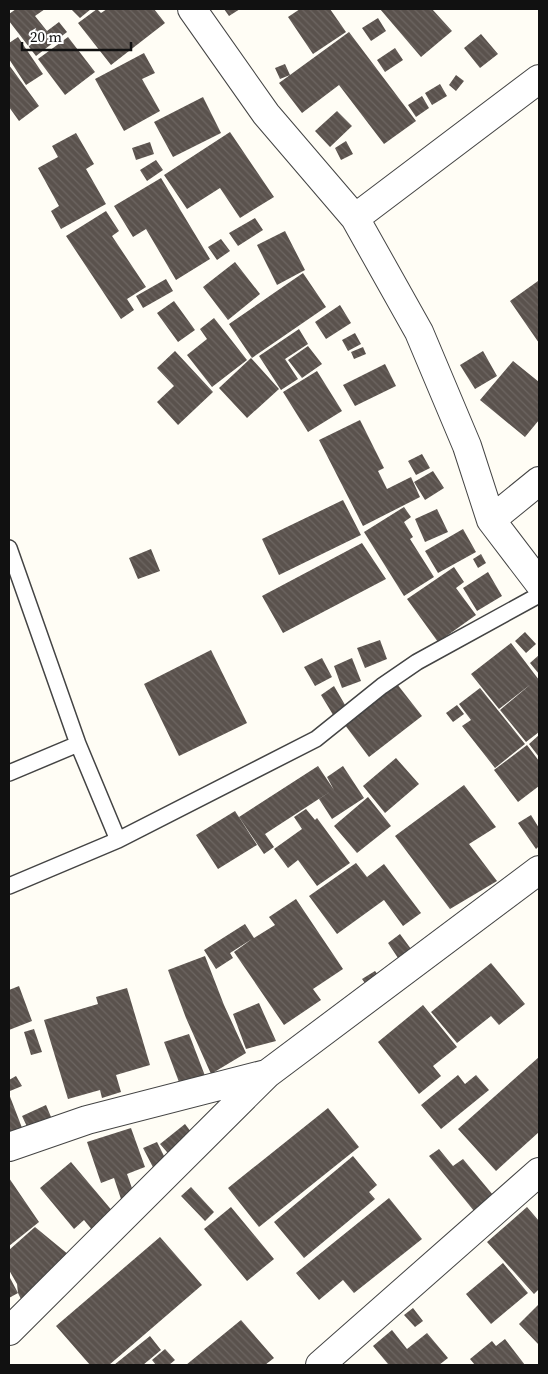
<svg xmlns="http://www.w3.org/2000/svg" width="548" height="1374" font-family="'Source Serif 4',serif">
	<defs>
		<pattern id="building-back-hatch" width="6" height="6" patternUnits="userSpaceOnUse" patternTransform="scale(1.25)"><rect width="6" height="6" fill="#5a524d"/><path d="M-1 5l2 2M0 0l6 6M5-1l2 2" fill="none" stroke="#6d6662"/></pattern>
	</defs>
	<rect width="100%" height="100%" fill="#fffdf5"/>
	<!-- building -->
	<path fill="url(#building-back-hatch)" d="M16,9H45L35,16L47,31L59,22L67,32L36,56L9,21V14Z
		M71,9H91L80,18Z
		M97,9L101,13L107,9H154L165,23L111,65L78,23Z
		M224,9H240L229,16Z
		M300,9H330L346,32L313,54L288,17Z
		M380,9H432L452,31L421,57Z
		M378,18L386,31L371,41L362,28Z
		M349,32L416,121L384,144L339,85L302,113L279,83Z
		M481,34L498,54L480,68L464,48Z
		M18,37L43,74L26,85L9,59V43Z
		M68,37L95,72L65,95L38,59Z
		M395,48L403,60L385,72L377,60Z
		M144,53L155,73L142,79L160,111L124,131L95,79Z
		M285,64L290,75L280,79L275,68Z
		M9,65L39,106L19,121L9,107Z
		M456,75L464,81L456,91L449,85Z
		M440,84L447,96L432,105L425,93Z
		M422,96L429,108L416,117L408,105Z
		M203,97L221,133L173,157L154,122Z
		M337,111L352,126L330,147L315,131Z
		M230,132L274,197L240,218L220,188L187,209L164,175Z
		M76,133L94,164L86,169L106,204L61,229L51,211L59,206L38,168L58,157L52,146Z
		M346,141L353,154L341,160L335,148Z
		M150,142L154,154L136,160L132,148Z
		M156,160L163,170L147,181L140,170Z
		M161,178L210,259L176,280L146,229L133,237L114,206Z
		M106,211L119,231L112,236L146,287L127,299L134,310L121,319L66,236Z
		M255,218L263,230L238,246L229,233Z
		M285,231L305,270L277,285L257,245Z
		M221,239L230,251L217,260L208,247Z
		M235,262L260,294L228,320L203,287Z
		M303,273L326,307L252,358L229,324Z
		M166,279L173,291L143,308L136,296Z
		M538,281L539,282V343L510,301Z
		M174,301L195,330L178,342L157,313Z
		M340,305L351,323L326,339L315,322Z
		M214,318L247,360L212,387L187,355L207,339L200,329Z
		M299,329L308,344L285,359L298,379L281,390L259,356Z
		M355,333L361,344L348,351L342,340Z
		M308,346L322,364L302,378L288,360Z
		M363,347L366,354L354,359L351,352Z
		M175,351L213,392L178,425L157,402L174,386L157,368Z
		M483,351L497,376L475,389L460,365Z
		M251,358L279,389L247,418L219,388Z
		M513,361L539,382V420L525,437L480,400Z
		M385,364L396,386L355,406L343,385Z
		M317,371L342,411L308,432L283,392Z
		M360,420L384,468L378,471L387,489L411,477L420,497L363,526L319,440Z
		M422,454L430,468L416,475L408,461Z
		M433,471L444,488L425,500L414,482Z
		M343,500L361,535L279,575L262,539Z
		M404,507L411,517L404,522L413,537L410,539L434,577L404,596L364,532Z
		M437,509L448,532L425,542L415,519Z
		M463,529L476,552L438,573L425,551Z
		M362,543L386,579L283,633L262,596Z
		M151,549L160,571L138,579L129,558Z
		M481,554L486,563L478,568L473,559Z
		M454,567L464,582L456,588L476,615L438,642L407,599Z
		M488,572L502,596L477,611L463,588Z
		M525,632L536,644L526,653L515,641Z
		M380,640L387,659L365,668L357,648Z
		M511,643L539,680V732L526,742L500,710L531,684L499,709L471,674Z
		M211,650L247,723L179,756L144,684Z
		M539,655V674L530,663Z
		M322,658L332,677L315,686L304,667Z
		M352,658L361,681L342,688L334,666Z
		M397,684L422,716L369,757L345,725Z
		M334,686L348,710L335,718L321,695Z
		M480,688L525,744L495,768L462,726L471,720L459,704Z
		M457,705L464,714L453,722L446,713Z
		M539,735V757L529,744Z
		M527,745L539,761V786L518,802L494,770Z
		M396,758L419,784L385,813L363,786Z
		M318,766L334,790L327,777L343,766L364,798L332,819L319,799L331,791L265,834L274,847L264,854L239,817Z
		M464,785L496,827L469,844L497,881L450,909L395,836Z
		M368,797L391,826L357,853L334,826Z
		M306,809L315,820L317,818L350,863L317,886L298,860L288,868L274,849L302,829L294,817Z
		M235,811L257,845L218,869L196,835Z
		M531,815L539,828V846L536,849L518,823Z
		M356,863L367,877L384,864L421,913L403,926L384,900L337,934L309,896Z
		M296,899L343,969L313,989L321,1000L284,1025L234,952L252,939L230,953L233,958L216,969L204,950L245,924L254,938L275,925L269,917Z
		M400,934L411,949L398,958L388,943Z
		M205,956L224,1005L246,1053L211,1074L186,1018L168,970Z
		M491,963L525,1004L499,1025L491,1016L457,1043L431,1012Z
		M375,971L382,980L370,990L362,979Z
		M19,986L32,1021L9,1030V990Z
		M127,988L150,1065L116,1075L121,1092L102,1098L100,1090L68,1099L44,1020L98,1004L96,997Z
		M259,1003L276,1041L246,1049L233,1014Z
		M423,1005L457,1047L433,1066L441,1076L419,1094L378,1042Z
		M34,1029L42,1052L31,1055L24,1032Z
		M189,1034L207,1081L182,1090L164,1042Z
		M539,1057V1132L496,1171L458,1129Z
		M458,1075L465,1084L476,1075L489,1090L441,1129L421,1105Z
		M16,1076L22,1086L10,1091L9,1080Z
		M9,1094L24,1133L9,1138Z
		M46,1105L54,1124L31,1135L22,1116Z
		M328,1108L359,1147L259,1227L228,1188Z
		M185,1124L197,1140L173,1159L160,1144Z
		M131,1128L145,1167L127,1174L134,1194L121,1199L114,1178L101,1183L87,1142Z
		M157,1142L169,1166L156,1173L143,1148Z
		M439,1149L453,1166L463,1159L498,1201L479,1217L429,1156Z
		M353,1156L377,1185L369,1192L375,1199L304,1258L274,1222Z
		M71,1162L114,1213L93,1231L84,1220L74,1229L40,1188Z
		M9,1178L39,1222L9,1246Z
		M191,1187L214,1212L205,1221L181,1196Z
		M389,1198L422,1239L354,1293L343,1280L319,1300L296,1273Z
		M231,1207L274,1259L247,1281L204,1229Z
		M527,1207L539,1221V1289L534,1294L487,1242Z
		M35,1227L69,1255L23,1303L18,1293L9,1298V1276L18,1293L17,1284L9,1270V1250Z
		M160,1237L202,1285L109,1365H90L56,1326Z
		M503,1263L528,1293L491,1324L466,1294Z
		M539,1304V1345L519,1324Z
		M413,1308L423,1321L415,1327L404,1315Z
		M241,1320L274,1358L265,1365H186Z
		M392,1330L407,1349L427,1333L448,1358L439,1365H387L388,1364L373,1346Z
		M150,1336L161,1350L143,1365H114Z
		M505,1339L525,1365H475L470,1359L492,1341L496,1346Z
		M165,1349L175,1360L169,1365H156L152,1360Z"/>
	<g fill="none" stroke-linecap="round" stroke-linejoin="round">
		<defs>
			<path id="lane" d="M9,548L78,744L118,840
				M9,773L78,744
				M9,886L118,840L316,739L382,686L417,662L539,595"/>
			<path id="street" d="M192,9L266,114L355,218L419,332L467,446L491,520L539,583
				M355,218L539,79
				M491,520L539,481
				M9,1147L87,1120L266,1074
				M9,1331L267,1074L539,870
				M320,1365L539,1172"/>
		</defs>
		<!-- lane casing -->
		<use href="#lane" stroke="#444" stroke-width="18"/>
		<!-- street casing -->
		<use href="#street" stroke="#444" stroke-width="30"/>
		<!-- lane -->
		<use href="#lane" stroke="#fff" stroke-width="15"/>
		<!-- street -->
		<use href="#street" stroke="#fff" stroke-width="28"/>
	</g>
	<!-- border -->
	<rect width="548" height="1374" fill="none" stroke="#111111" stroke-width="20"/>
	<!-- scale -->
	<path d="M22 42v8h109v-8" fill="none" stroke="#111111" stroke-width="2.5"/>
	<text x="30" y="42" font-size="15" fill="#111111" stroke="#ffffff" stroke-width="4" paint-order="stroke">20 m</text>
</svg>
